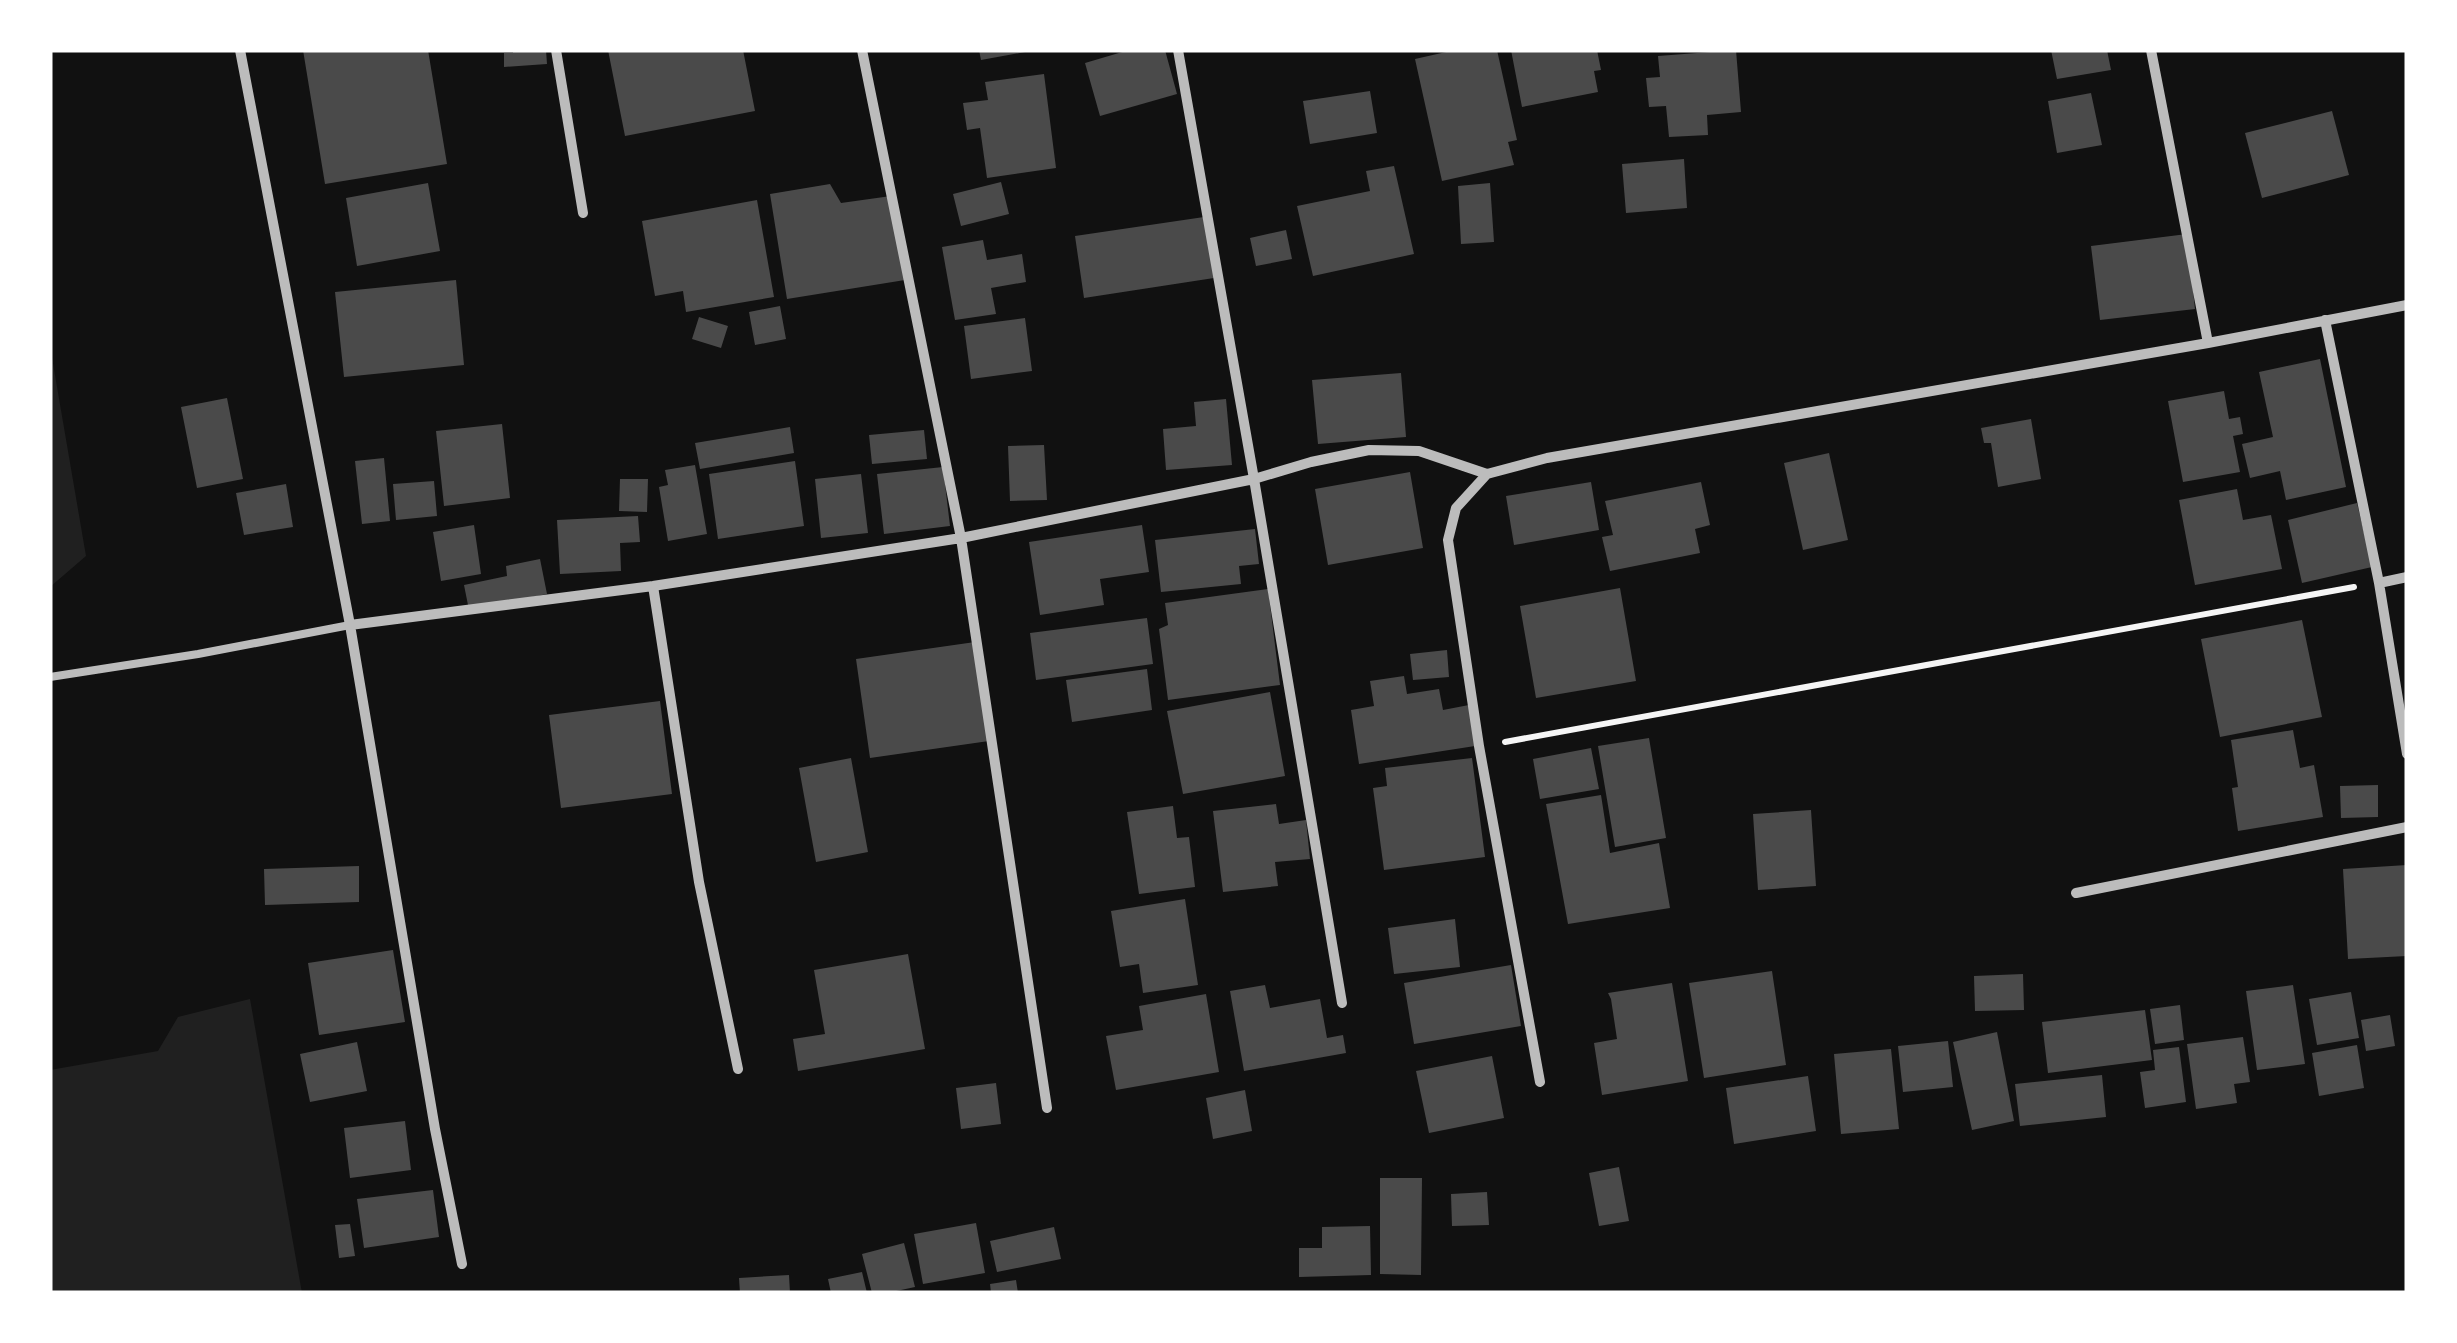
<svg xmlns="http://www.w3.org/2000/svg" width="2457" height="1343" font-family="Cabin,sans-serif">
	<rect width="100%" height="100%" fill="#111"/>
	<!-- green -->
	<path fill="#202020" d="M50,346L86,556L50,587Z
		M250,999L302,1293H50V1070L158,1051L178,1017Z"/>
	<!-- building -->
	<path fill="#4a4a4a" d="M303,50H428L447,164L325,184Z
		M513,50H546L547,64L504,67V53H513Z
		M608,50H743L755,111L625,136Z
		M979,50H1024L1025,52L981,60Z
		M1129,50H1165L1177,94L1100,116L1085,63Z
		M1455,50H1497L1517,140L1508,142L1514,165L1442,181L1415,59Z
		M1511,50H1597L1601,70L1594,71L1598,92L1522,107Z
		M1736,50L1741,112L1707,115L1708,135L1669,137L1666,106L1649,107L1646,78L1660,77L1658,56Z
		M2051,50H2107L2111,70L2057,79Z
		M1044,74L1056,168L987,178L980,128L967,130L963,103L988,100L985,82Z
		M1370,91L1377,133L1310,144L1303,101Z
		M2091,93L2102,145L2057,153L2048,101Z
		M2332,111L2349,175L2262,198L2245,133Z
		M1684,159L1687,208L1626,213L1622,164Z
		M1394,166L1414,254L1313,276L1297,206L1370,191L1366,171Z
		M1001,182L1009,214L961,226L953,194Z
		M428,183L440,251L357,266L346,198Z
		M1490,183L1494,242L1461,244L1458,186Z
		M830,184L841,203L891,196L905,280L787,299L770,194Z
		M757,200L774,297L686,312L683,291L655,296L642,221Z
		M1204,217L1214,278L1084,298L1075,236Z
		M1286,230L1292,259L1256,266L1250,238Z
		M2187,234L2195,309L2100,320L2091,246Z
		M983,240L987,260L1022,254L1026,282L991,288L996,314L955,320L942,247Z
		M456,280L464,365L344,377L335,292Z
		M780,306L786,339L755,345L749,312Z
		M699,317L728,326L721,348L692,339Z
		M1025,318L1032,371L971,379L964,326Z
		M2320,359L2346,487L2286,500L2280,471L2250,478L2242,444L2273,437L2259,372Z
		M1401,373L1406,437L1318,444L1312,380Z
		M2224,391L2229,419L2240,417L2243,434L2233,436L2240,472L2183,482L2168,401Z
		M227,398L243,479L197,488L181,407Z
		M1226,399L1232,465L1166,470L1163,429L1196,426L1194,402Z
		M2031,419L2041,479L1998,487L1991,443H1984L1981,428Z
		M502,424L510,498L444,506L436,431Z
		M790,427L794,453L700,469L695,443Z
		M924,430L927,459L872,464L869,435Z
		M1044,445L1047,500L1010,501L1008,446Z
		M1829,453L1848,540L1803,550L1784,463Z
		M384,458L390,521L362,524L355,461Z
		M795,461L804,526L718,539L709,474Z
		M695,465L707,534L668,541L659,487L668,485L665,470Z
		M943,467L950,526L884,534L877,474Z
		M1410,472L1423,548L1328,565L1315,489Z
		M861,474L868,533L821,538L815,479Z
		M620,479H648L647,512L619,511Z
		M434,481L437,516L396,520L393,484Z
		M1591,482L1599,530L1514,545L1506,496Z
		M1701,482L1710,525L1695,529L1700,553L1610,571L1602,537L1613,535L1605,501Z
		M286,484L293,527L244,535L236,493Z
		M2237,489L2243,520L2271,515L2282,569L2195,585L2179,500Z
		M2357,503L2372,567L2302,583L2288,520Z
		M638,516L640,542L620,543L621,571L560,574L557,520Z
		M474,525L481,574L441,581L433,532Z
		M1142,525L1149,572L1100,579L1104,605L1040,615L1029,542Z
		M1255,529L1259,564L1239,566L1241,584L1161,592L1155,540Z
		M540,559L547,594L469,610L464,585L507,576L506,566Z
		M1620,588L1636,681L1536,698L1520,606Z
		M1268,589L1280,685L1168,700L1159,629L1168,625L1165,603Z
		M1147,618L1153,664L1036,680L1030,633Z
		M2302,620L2322,717L2220,737L2201,639Z
		M975,642L989,741L870,758L856,659Z
		M1447,650L1449,677L1413,680L1410,654Z
		M1147,669L1152,710L1072,722L1066,680Z
		M1404,676L1407,694L1439,689L1443,710L1469,705L1475,746L1359,764L1351,710L1374,706L1370,681Z
		M1270,692L1285,776L1183,794L1167,711Z
		M660,701L672,794L561,808L549,715Z
		M2293,730L2300,768L2314,765L2323,817L2238,831L2232,788L2238,787L2231,740Z
		M1649,738L1666,838L1615,847L1598,746Z
		M1591,748L1599,789L1540,799L1533,759Z
		M851,758L868,852L816,862L799,768Z
		M1472,758L1485,857L1384,870L1373,788L1387,786L1385,768Z
		M2378,785V817L2341,818L2340,786Z
		M1601,795L1610,853L1659,843L1670,908L1568,924L1546,804Z
		M1276,804L1279,824L1306,820L1310,859L1275,862L1278,886L1223,892L1213,811Z
		M1173,806L1177,838L1189,837L1195,887L1139,894L1127,812Z
		M1811,810L1816,886L1758,890L1753,814Z
		M2407,865V956L2348,959L2343,869Z
		M359,866V902L265,905L264,869Z
		M1185,899L1198,985L1143,993L1139,964L1120,967L1111,911Z
		M1455,919L1460,967L1394,974L1388,928Z
		M393,950L405,1022L319,1035L308,963Z
		M908,954L925,1049L798,1071L793,1039L825,1034L814,970Z
		M1511,965L1521,1026L1414,1044L1404,983Z
		M1772,971L1786,1065L1704,1078L1689,983Z
		M2023,974L2024,1010L1975,1011L1974,976Z
		M1672,983L1688,1081L1602,1095L1594,1043L1617,1039L1611,999L1608,993Z
		M1265,985L1270,1008L1320,999L1327,1038L1343,1035L1346,1053L1244,1071L1230,991Z
		M2293,985L2305,1064L2257,1070L2246,991Z
		M2351,992L2359,1038L2317,1045L2309,999Z
		M1206,994L1219,1072L1116,1090L1106,1036L1143,1030L1139,1006Z
		M2180,1005L2184,1040L2155,1044L2150,1009Z
		M2145,1010L2152,1060L2048,1073L2042,1022Z
		M2390,1015L2395,1046L2366,1051L2361,1020Z
		M1997,1032L2014,1121L1972,1130L1953,1042Z
		M2243,1037L2250,1082L2234,1084L2237,1103L2196,1109L2187,1044Z
		M1948,1041L1953,1087L1903,1092L1898,1046Z
		M357,1042L367,1091L310,1102L300,1054Z
		M2357,1045L2364,1088L2319,1096L2312,1053Z
		M2179,1047L2186,1102L2145,1108L2140,1072L2155,1070L2153,1050Z
		M1891,1049L1899,1129L1841,1134L1834,1054Z
		M1492,1056L1504,1118L1429,1133L1416,1071Z
		M2102,1075L2106,1117L2020,1126L2015,1084Z
		M1808,1076L1816,1131L1734,1144L1726,1088Z
		M996,1083L1001,1124L961,1129L956,1088Z
		M1245,1090L1252,1131L1213,1139L1206,1098Z
		M405,1121L411,1170L350,1178L344,1128Z
		M1619,1167L1629,1221L1599,1226L1589,1173Z
		M1380,1178H1422L1421,1275L1380,1274Z
		M433,1190L439,1237L364,1248L357,1199Z
		M1487,1192L1489,1225L1452,1226L1451,1194Z
		M976,1223L985,1273L923,1284L914,1234Z
		M350,1224L355,1256L339,1258L335,1225Z
		M1370,1226L1371,1275L1299,1277V1248H1322V1227Z
		M1054,1227L1061,1259L997,1272L990,1241Z
		M904,1243L915,1287L887,1293H872L862,1254Z
		M862,1272L867,1293H831L828,1279Z
		M789,1275L790,1293H740L739,1278Z
		M1016,1280L1018,1293H991L990,1284Z"/>
	<g fill="none" stroke-linecap="round" stroke-linejoin="round">
		<!-- path -->
		<path stroke="#f5f5f5" stroke-width="6" d="M1505,742L2354,587"/>
		<!-- service -->
		<path stroke="#bcbcbc" stroke-width="8" d="M50,677L198,654L350,625"/>
		<!-- minor -->
		<path stroke="#bcbcbc" stroke-width="10" d="M240,50L350,625L435,1129L462,1264
			M556,50L583,213
			M862,50L961,538L1047,1108
			M1178,50L1254,479L1342,1003
			M2151,50L2208,343
			M2325,320L2379,583L2407,754
			M2379,583L2407,577
			M653,586L699,882L738,1069
			M350,625L653,586L961,538L1254,479L1311,462L1369,450L1419,451L1487,474
			M2076,893L2407,827
			M1540,1082L1479,746L1448,540L1456,508L1487,474L1547,458L2208,343L2407,305"/>
	</g>
	<!-- border -->
	<rect width="2457" height="1343" fill="none" stroke="#ffffff" stroke-width="105"/>
</svg>
